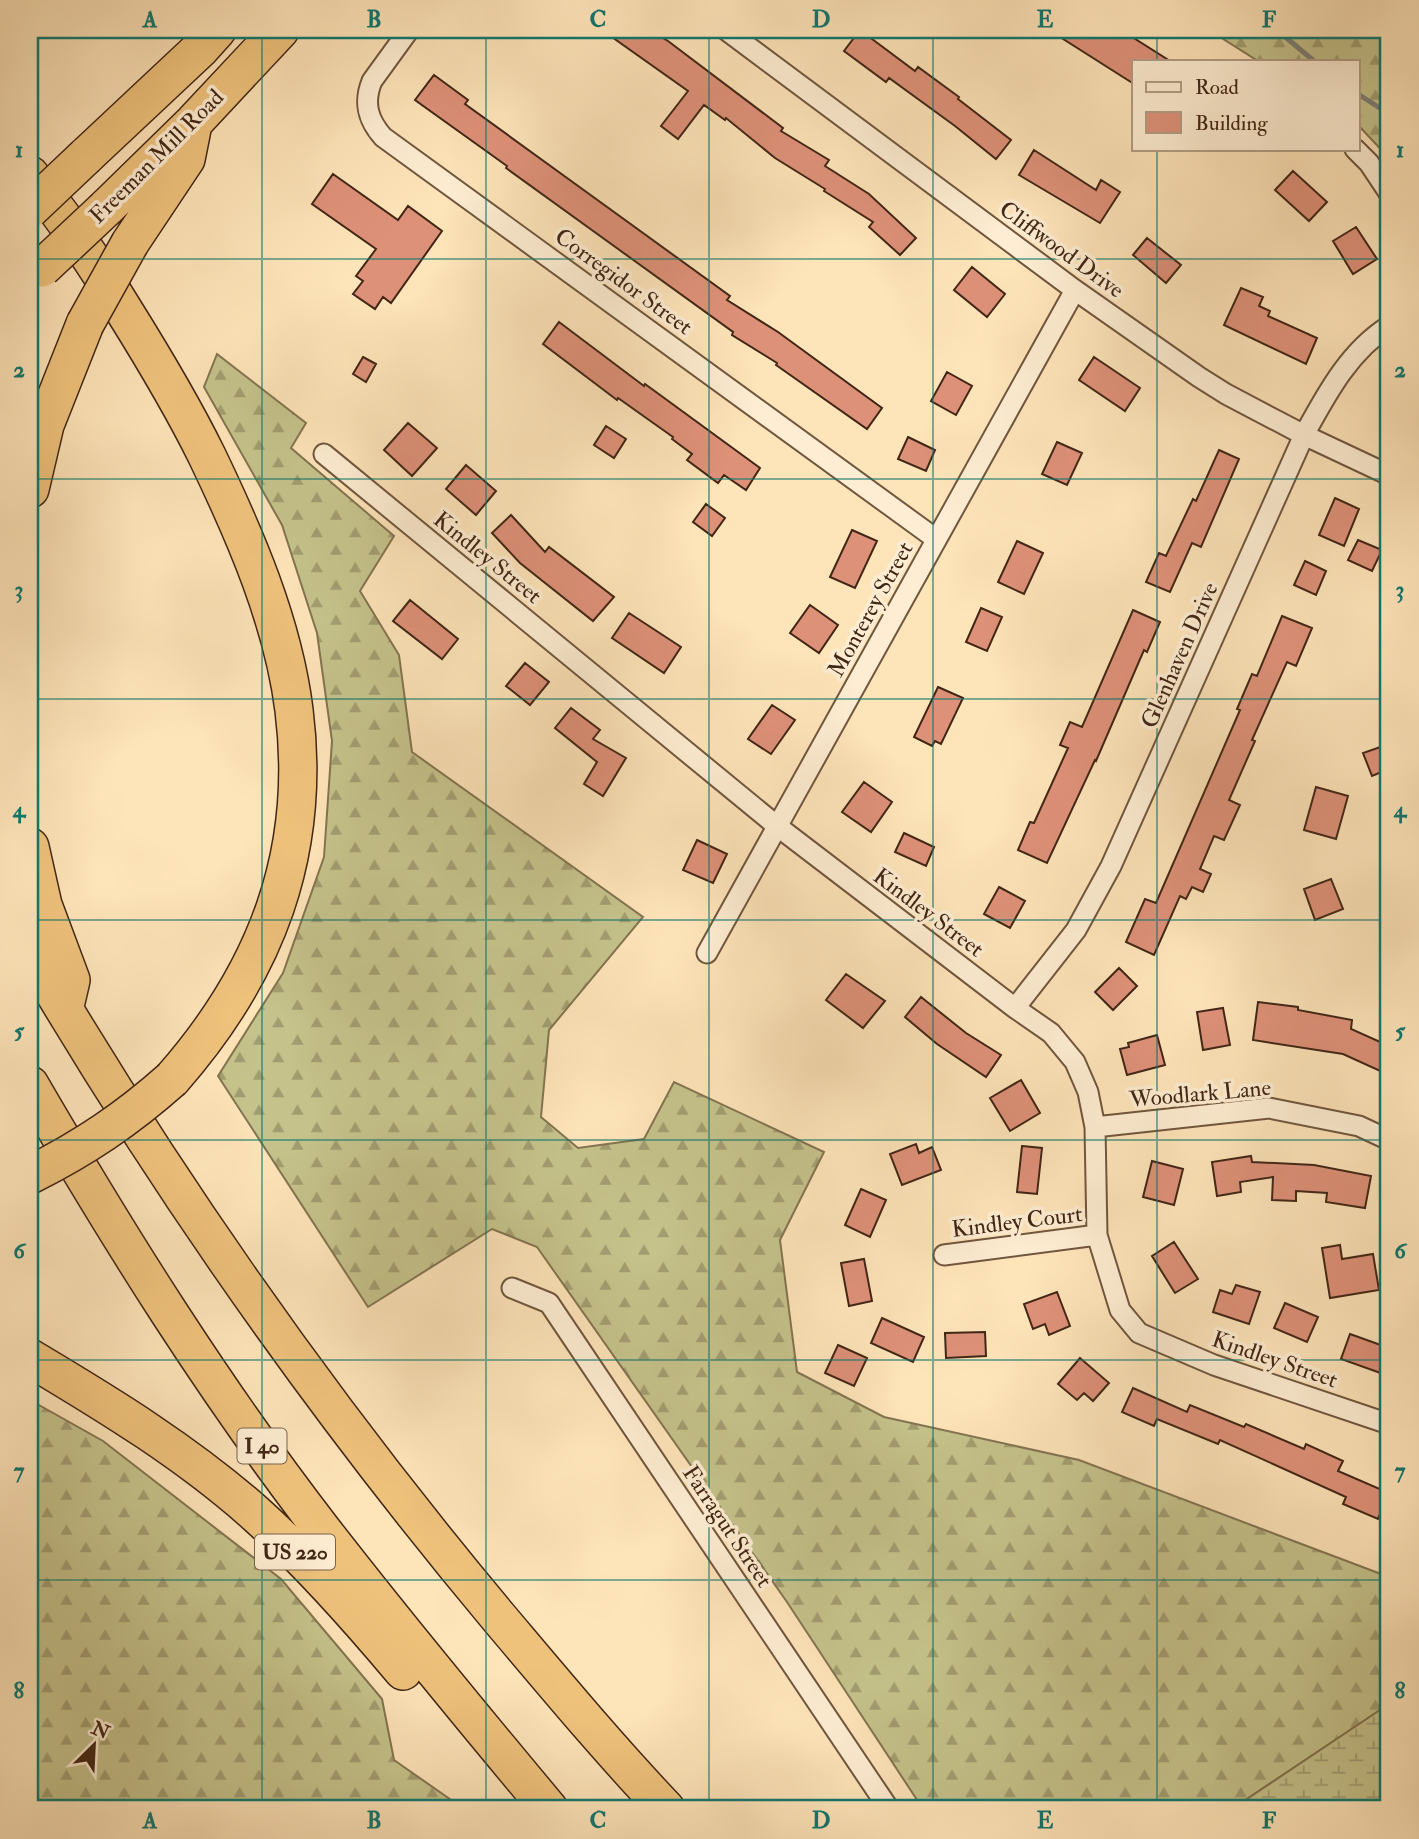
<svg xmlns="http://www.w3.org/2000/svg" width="1419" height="1839" font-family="'IM FELL Double Pica',serif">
	<defs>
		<pattern id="forest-firs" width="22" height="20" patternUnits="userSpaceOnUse" patternTransform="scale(1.75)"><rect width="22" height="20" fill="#c5c28b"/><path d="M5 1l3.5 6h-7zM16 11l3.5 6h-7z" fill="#a29d70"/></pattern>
		<pattern id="wetland-marsh" width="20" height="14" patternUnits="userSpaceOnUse" patternTransform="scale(1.75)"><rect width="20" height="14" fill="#c5c28b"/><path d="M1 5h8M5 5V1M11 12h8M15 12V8" fill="none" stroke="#a29d70"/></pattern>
	</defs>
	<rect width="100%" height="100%" fill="#fee4b9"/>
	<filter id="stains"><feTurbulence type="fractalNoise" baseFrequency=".00286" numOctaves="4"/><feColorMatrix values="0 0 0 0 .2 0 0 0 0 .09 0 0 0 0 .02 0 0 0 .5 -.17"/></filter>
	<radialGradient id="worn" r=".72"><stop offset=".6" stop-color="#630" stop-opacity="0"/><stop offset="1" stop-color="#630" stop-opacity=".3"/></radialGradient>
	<!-- forest -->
	<path fill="url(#forest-firs)" stroke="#837450" stroke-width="2" d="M1209,30H1389V158L1358,125V61H1258Z
		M217,354L306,423L291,448L394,536L360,591L399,655L412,752L643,917L549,1030L541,1117L578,1148L644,1139L674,1082L824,1152L780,1240L797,1372L884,1417L1079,1460L1389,1577V1704L1232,1809H923L787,1602L537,1247L492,1229L368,1307L218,1076L283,973L324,857L332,741L317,633L282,525L204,387Z
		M30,1400L103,1441L281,1579L382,1699L394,1760L464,1809H30Z"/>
	<!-- wetland -->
	<path fill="url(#wetland-marsh)" stroke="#837450" stroke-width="2" d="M1389,1704V1809H1232Z"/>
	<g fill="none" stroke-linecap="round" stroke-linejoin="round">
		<!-- stream -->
		<path stroke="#7c8077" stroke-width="5" d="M1277,30L1314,61
			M1358,94L1389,114"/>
	</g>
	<!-- building -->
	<path fill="#de9179" stroke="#412615" stroke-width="2" d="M602,30H649L668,41L783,128L781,131L829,160L825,166L869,194L916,238L900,255L869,227L873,222L824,191L825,189L775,158L726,118L725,120L704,105L678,139L661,126L688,91Z
		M860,30L915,71L918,67L959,97L958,99L1011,140L996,159L955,126L889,78L886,82L844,51Z
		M1049,30H1121L1170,61H1134V84Z
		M434,75L468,100L465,104L730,296L727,300L778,332L882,408L867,429L776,365L777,363L732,335L733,332L506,168L507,166L415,100Z
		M1034,150L1096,190L1101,180L1120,192L1100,223L1019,175Z
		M1293,171L1327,202L1309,221L1275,190Z
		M333,174L398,220L408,206L442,231L391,303L383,297L375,309L353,294L363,281L356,276L376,249L312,204Z
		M1356,227L1377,259L1353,274L1333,241Z
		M1147,238L1181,265L1166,283L1133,255Z
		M972,267L1005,294L987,317L954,290Z
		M1241,288L1263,297L1259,306L1270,311L1268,316L1317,338L1306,364L1224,325Z
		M559,322L644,386L645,384L760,468L746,490L724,475L718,483L687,460L692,454L672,439L673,437L618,398L617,400L543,344Z
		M363,357L376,364L366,382L353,374Z
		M1094,357L1140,388L1125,411L1079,380Z
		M947,372L972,386L956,415L931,401Z
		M408,423L437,448L412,476L384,450Z
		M606,426L626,439L614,458L594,445Z
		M908,437L935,450L926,471L898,459Z
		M1057,442L1082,453L1067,485L1042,474Z
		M1219,450L1239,459L1201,547L1192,543L1170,592L1146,582L1159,553L1166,556L1193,499L1196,501Z
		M466,465L496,491L476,515L446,489Z
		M1335,498L1359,509L1344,546L1319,535Z
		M706,504L725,518L712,536L693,522Z
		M511,515L545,552L549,547L614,597L593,621L520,563L492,533Z
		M852,530L877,541L855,588L830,577Z
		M1358,540L1382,550L1372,571L1348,560Z
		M1017,541L1043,553L1024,594L998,582Z
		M1305,561L1326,571L1316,595L1294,585Z
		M410,600L458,639L442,659L393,621Z
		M810,605L838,625L819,653L790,633Z
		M981,608L1002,617L987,651L966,642Z
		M1133,610L1160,622L1147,652L1144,650L1096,761L1095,760L1047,863L1018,850L1030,822L1034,823L1068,748L1060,745L1070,722L1082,727Z
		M629,613L681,647L664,673L612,638Z
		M1282,616L1312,628L1296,666L1287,662L1252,740L1255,741L1229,800L1240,805L1224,840L1214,836L1200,869L1211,874L1203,892L1192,887L1186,899L1180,896L1154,955L1126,942L1145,899L1156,903L1240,710L1237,709L1252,674L1257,676Z
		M525,663L549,682L530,705L506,686Z
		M938,687L963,698L941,744L935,741L932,746L914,737Z
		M772,705L795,720L771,754L748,739Z
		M571,708L600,730L593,739L626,758L603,796L584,784L597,762L555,728Z
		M1389,744V769L1372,776L1363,753Z
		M864,782L892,802L871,832L842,812Z
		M1316,787L1348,796L1336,839L1304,830Z
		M904,833L934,847L926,866L895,852Z
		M697,840L727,854L713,883L683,870Z
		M1331,879L1343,909L1315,920L1304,889Z
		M999,887L1025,901L1010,928L984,914Z
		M1119,968L1137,986L1113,1010L1095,992Z
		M846,974L885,1001L863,1028L826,1000Z
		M921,997L966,1033L1001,1055L986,1077L937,1044L905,1017Z
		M1258,1002L1298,1007V1010L1352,1020L1351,1029L1389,1046V1075L1343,1054L1253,1040Z
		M1223,1008L1230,1045L1203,1050L1197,1012Z
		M1157,1035L1165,1065L1127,1075L1120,1049L1129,1047L1128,1043Z
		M1021,1080L1040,1113L1010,1131L990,1098Z
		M916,1144L919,1153L932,1147L941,1170L902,1185L890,1154Z
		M1022,1146L1042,1148L1037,1194L1017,1192Z
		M1251,1156L1252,1162L1314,1165L1371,1176L1365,1208L1326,1202L1327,1193L1296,1191V1201L1272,1200L1273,1177L1240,1182L1241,1192L1217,1196L1212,1162Z
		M1152,1161L1183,1169L1174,1205L1143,1197Z
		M861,1189L886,1200L870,1237L845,1225Z
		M1174,1242L1198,1279L1175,1293L1152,1256Z
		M1340,1245L1342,1259L1373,1254L1379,1290L1330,1298L1322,1248Z
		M864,1259L872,1301L849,1306L841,1263Z
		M1236,1285L1260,1292L1249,1324L1213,1312L1220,1290L1232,1294Z
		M1057,1292L1070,1326L1049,1335L1045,1324L1033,1329L1024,1304Z
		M1285,1303L1318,1317L1307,1342L1274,1328Z
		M882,1318L924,1337L913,1362L871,1343Z
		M985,1332L986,1356L946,1358L945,1333Z
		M1350,1334L1389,1348V1376L1341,1359Z
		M838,1345L867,1358L854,1386L825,1373Z
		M1080,1358L1109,1383L1093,1401L1084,1393L1077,1400L1058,1384Z
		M1133,1388L1187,1412L1190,1405L1244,1427L1246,1424L1304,1449L1306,1444L1343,1461L1338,1471L1389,1493L1378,1519L1343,1504L1346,1497L1220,1440L1218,1444L1157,1419L1154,1426L1122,1412Z"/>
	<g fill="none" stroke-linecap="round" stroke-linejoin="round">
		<defs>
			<path id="minor" d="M409,30L372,81C363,103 368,120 383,137L936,539
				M726,30L1075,290L1199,377L1226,394L1304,435L1389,475
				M1355,149L1369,163L1389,193
				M324,454L777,826L1015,1008L1051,1033L1075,1062L1088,1092L1095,1127L1097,1235L1120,1310L1139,1333L1214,1365L1389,1424
				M707,953L1075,290
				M1015,1008L1076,930L1111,866L1304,435C1326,395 1349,351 1389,326
				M1095,1127L1269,1108L1359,1126L1389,1140
				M944,1255L1097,1235
				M512,1288L549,1303L889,1809"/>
			<path id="motorway" d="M86,156L199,50L217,30
				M30,175C64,217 95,263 123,309C153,357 182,405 207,456C245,535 283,622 294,710C312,853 266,972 172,1079
				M106,208L194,122L280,30
				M130,243L186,159L192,129
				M30,489L45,425L85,324
				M30,847L43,905L71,980L65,1006
				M30,952C168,1187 325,1410 500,1619C554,1683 608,1748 666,1809
				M30,1085C119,1238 214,1390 323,1531C396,1625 472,1717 549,1809
				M30,1358C109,1405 189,1454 257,1515C310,1563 357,1616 403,1671"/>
		</defs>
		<!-- minor casing -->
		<use href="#minor" stroke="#70563e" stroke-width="23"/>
		<!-- motorway casing -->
		<use href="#motorway" stroke="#412615" stroke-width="40"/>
		<!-- minor -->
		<use href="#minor" stroke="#feedd2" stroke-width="19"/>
		<!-- motorway -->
		<use href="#motorway" stroke="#efc27c" stroke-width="37"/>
		<defs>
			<path id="motorway-bridge" d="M30,209L86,156
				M42,268L106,208
				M85,324L130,243
				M30,1175C84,1148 127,1119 172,1079"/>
		</defs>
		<!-- motorway-bridge casing -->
		<use href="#motorway-bridge" stroke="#412615" stroke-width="40" stroke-linecap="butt"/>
		<!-- motorway-bridge -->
		<use href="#motorway-bridge" stroke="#efc27c" stroke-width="37"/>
	</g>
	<!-- grid -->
	<path fill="none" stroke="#0f766e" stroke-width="2" stroke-opacity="0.55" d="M262,30V1809M486,30V1809M709,30V1809M933,30V1809M1157,30V61M1157,149V1809M30,259H1389M30,479H1389M30,699H1389M30,920H1389M30,1140H1389M30,1360H1389M30,1580H1389"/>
	<g text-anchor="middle" stroke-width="7" stroke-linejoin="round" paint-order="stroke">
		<!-- shield labels -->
		<g fill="#feedd2" stroke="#7a624e" stroke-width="2">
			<rect x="237.5" y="1428.5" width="49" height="35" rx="5"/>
			<rect x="255" y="1534.5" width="80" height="35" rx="5"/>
		</g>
		<g font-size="21" font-weight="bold" fill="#412615">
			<text x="262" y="1453">I 40</text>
			<text x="295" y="1559">US 220</text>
		</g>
		<!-- street labels -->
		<g font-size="23" fill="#412615" stroke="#feedd2">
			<text transform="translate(156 156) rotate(-45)" y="8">Freeman Mill Road</text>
			<text transform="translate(1062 249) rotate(36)" y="8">Cliffwood Drive</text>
			<text transform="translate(624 281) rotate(36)" y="8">Corregidor Street</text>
			<text transform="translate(488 557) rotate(39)" y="8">Kindley Street</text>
			<text transform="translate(870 609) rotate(-61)" y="8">Monterey Street</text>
			<text transform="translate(1179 655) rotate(-66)" y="8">Glenhaven Drive</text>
			<text transform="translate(929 912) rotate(37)" y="8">Kindley Street</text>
			<text transform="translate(1200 1093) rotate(-5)" y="8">Woodlark Lane</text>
			<text transform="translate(1017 1221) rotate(-7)" y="8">Kindley Court</text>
			<text transform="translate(1275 1359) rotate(19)" y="8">Kindley Street</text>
			<text transform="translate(728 1526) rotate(56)" y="8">Farragut Street</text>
		</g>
	</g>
	<!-- margin -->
	<rect width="1419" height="1839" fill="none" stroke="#fee4b9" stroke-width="77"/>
	<!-- legend -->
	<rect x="1132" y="60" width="228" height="91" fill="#feedd2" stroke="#b29d86" stroke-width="2"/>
	<rect x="1146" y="82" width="35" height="10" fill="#feedd2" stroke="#b29d86" stroke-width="2"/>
	<text x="1195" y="94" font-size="21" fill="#412615">Road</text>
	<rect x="1146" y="112" width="35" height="21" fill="#de9179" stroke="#b29d86" stroke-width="2"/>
	<text x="1195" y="130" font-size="21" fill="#412615">Building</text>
	<!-- north arrow -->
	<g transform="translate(94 1745) rotate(24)" stroke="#feedd2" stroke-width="5" paint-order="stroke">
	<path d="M0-5L12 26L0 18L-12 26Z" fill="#412615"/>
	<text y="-10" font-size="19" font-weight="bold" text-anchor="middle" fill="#412615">N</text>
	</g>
	<rect x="38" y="38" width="1342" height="1762" fill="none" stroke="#0f766e" stroke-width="2.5"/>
	<g font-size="23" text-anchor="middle" font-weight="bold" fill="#0f766e">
		<text x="150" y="27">A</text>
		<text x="374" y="27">B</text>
		<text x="598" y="27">C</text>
		<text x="821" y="27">D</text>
		<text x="1045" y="27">E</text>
		<text x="1269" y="27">F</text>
		<text x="19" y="157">1</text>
		<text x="1400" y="157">1</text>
		<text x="19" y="377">2</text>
		<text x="1400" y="377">2</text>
		<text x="19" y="597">3</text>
		<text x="1400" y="597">3</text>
		<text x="19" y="817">4</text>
		<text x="1400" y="817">4</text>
		<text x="19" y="1038">5</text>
		<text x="1400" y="1038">5</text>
		<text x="19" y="1258">6</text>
		<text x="1400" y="1258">6</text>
		<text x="19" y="1478">7</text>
		<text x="1400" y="1478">7</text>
		<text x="19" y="1698">8</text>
		<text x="1400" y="1698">8</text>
		<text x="150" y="1828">A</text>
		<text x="374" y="1828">B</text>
		<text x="598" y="1828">C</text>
		<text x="821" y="1828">D</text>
		<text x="1045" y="1828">E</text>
		<text x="1269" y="1828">F</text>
	</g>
	<rect width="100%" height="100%" filter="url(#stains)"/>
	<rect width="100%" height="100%" fill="url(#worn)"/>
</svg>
